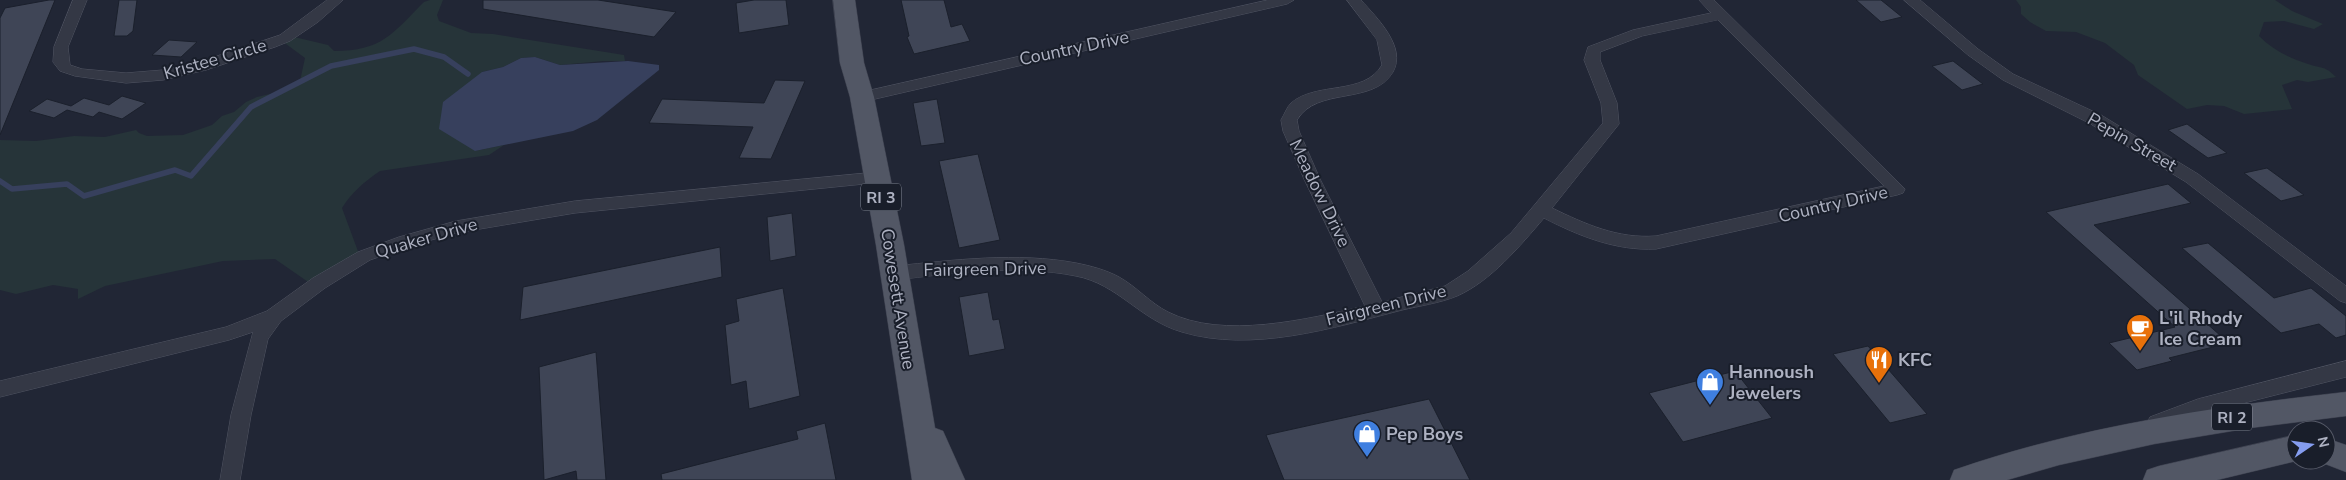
<svg xmlns="http://www.w3.org/2000/svg" width="2346" height="480" font-family="'Nunito Sans',sans-serif">
	<rect width="100%" height="100%" fill="#212635"/>
	<!-- green -->
	<path fill="#263439" d="M430,0H443L437,15L439,21L471,33L493,34L624,55L625,61H603L560,65L535,57L521,58L503,67L482,72L475,151L504,145L489,155L380,171C364,182 352,192 342,208L359,254L314,286L275,259L223,261L105,286L78,299V289L53,285L16,294L0,290V140L36,141L74,136L105,137L136,130L139,133L147,136L183,135L212,125L222,116L234,112L246,102L257,97L287,90L300,81L305,58L282,41L290,36L328,45L334,51C382,51 392,34 424,2Z
		M2016,0H2275L2292,11L2323,24L2314,29L2284,21L2264,22L2259,36C2273,50 2289,58 2308,64C2322,69 2324,65 2336,77L2308,82L2297,80L2282,85L2292,109L2244,114L2224,106L2207,105L2187,109L2138,75L2134,65L2105,43L2076,32L2046,31L2030,22L2021,14V7Z"/>
	<!-- water -->
	<path fill="#37405d" d="M535,57L560,65L628,61L659,65V70L597,120L573,131L475,151L439,129L443,102L482,72L503,67L521,58Z"/>
	<g fill="none" stroke-linecap="round" stroke-linejoin="round">
		<!-- stream -->
		<path stroke="#37405d" stroke-width="5.5" d="M0,181L12,189L67,184L84,196L175,170L191,176L251,107L331,66L414,49L444,57L468,74"/>
	</g>
	<!-- building -->
	<path fill="#3f4556" stroke="#1b202c" d="M49,0H55L0,135V18L5,8Z
		M119,0H137L133,31L127,36H114Z
		M483,0H598L676,12L654,37L483,9Z
		M754,0H786L789,25L739,33L736,3Z
		M901,0H944L951,27L962,24L970,41L914,54L907,37L909,36Z
		M1856,0H1881L1902,17L1881,22Z
		M169,40L197,42L181,57L152,55Z
		M1953,61L1983,84L1962,90L1932,66Z
		M775,80L805,81L771,159L739,158L753,127L649,123L662,99L764,103Z
		M122,96L146,103L122,119L99,112L93,117L67,110L54,118L29,111L47,99L71,106L84,98L109,105Z
		M937,99L945,143L921,146L913,103Z
		M2187,124L2227,153L2208,158L2168,130Z
		M978,154L1000,240L959,248L939,161Z
		M2267,168L2304,195L2281,201L2244,173Z
		M2168,184L2191,203L2094,225L2229,343L2169,358L2172,361L2137,370L2109,343L2175,327L2046,212Z
		M792,213L796,256L770,261L767,217Z
		M2208,243L2274,298L2311,288L2346,316V335L2336,338L2319,324L2281,333L2182,248Z
		M720,247L722,277L520,320L523,287Z
		M783,288L800,396L749,409L746,381L731,385L725,325L739,321L736,299Z
		M988,292L993,320L999,319L1005,349L969,356L959,297Z
		M1868,346L1927,414L1890,423L1833,354Z
		M596,352L606,480H577L576,471L544,480L539,367Z
		M1735,371L1772,418L1683,442L1649,393Z
		M1429,399L1470,480H1284L1266,435Z
		M825,423L836,480H662L661,474L798,439L796,431Z"/>
	<g fill="none" stroke-linecap="round" stroke-linejoin="round">
		<defs>
			<path id="minor" d="M73,0H87L68,47L70,65L82,69L126,73L163,70L202,61L280,35L327,0H343L318,22L290,41L275,47L206,70L163,80L126,83L75,76L60,71L53,62L54,47Z
				M1268,0H1294L1287,4L862,102L857,100L854,97L857,94L862,92Z
				M1347,0H1361C1377,18 1407,47 1393,72C1373,106 1317,86 1297,120L1299,131L1320,179L1382,302L1445,286L1468,271L1511,233L1603,123L1601,103L1584,60L1588,47L1633,30L1711,13L1699,0H1714L1905,189L1903,193L1897,195L1656,249C1616,251 1579,236 1544,218C1520,246 1491,281 1457,296C1440,303 1419,306 1402,310C1333,328 1252,353 1182,332C1140,320 1118,284 1076,276C1017,264 954,273 895,280L889,278L886,273L889,268L895,266C954,260 1017,252 1076,263C1091,266 1106,270 1119,277C1137,287 1150,303 1168,312C1223,340 1308,319 1365,306L1304,179L1283,131L1281,120C1284,115 1287,107 1291,103C1317,81 1364,96 1382,65L1377,40ZM1718,20L1884,186L1656,236C1618,239 1585,224 1552,208L1619,124L1617,103L1600,60V52L1642,36Z
				M1904,0H1920L1978,49L2013,74L2101,115L2198,174L2346,286V303L2340,301L2186,182L2089,123L2003,80L1968,55Z
				M878,172L884,174L886,178L884,182L575,213L456,233L410,246L370,260L325,288L281,321L268,339L251,415L240,480H220L231,415L253,332L229,340L0,397V381L226,327L267,311L313,278L358,252L399,237L456,221L575,201Z
				M2346,361V377L2201,414L2157,431L2150,429L2147,423L2150,417L2198,399Z"/>
			<path id="primary" d="M833,0H855L864,63L874,97L904,245L935,428L943,431L965,480H912L876,245L850,97L840,63Z
				M2346,392V416L2250,428L2154,444L2059,465L2007,480H1950L1954,470C2081,426 2213,407 2346,392Z
				M2296,435V460H2299L2296,461L2217,480H2143L2147,470L2159,466Z
				M2326,438L2346,445V472L2315,460H2326Z"/>
		</defs>
		<!-- minor casing -->
		<use href="#minor" stroke="#515563" stroke-width="1"/>
		<!-- primary casing -->
		<use href="#primary" stroke="#3d414f" stroke-width="1"/>
		<!-- minor -->
		<use href="#minor" fill="#343845" fill-rule="evenodd"/>
		<!-- primary -->
		<use href="#primary" fill="#525765" fill-rule="evenodd"/>
	</g>
	<!-- icons -->
	<defs>
		<symbol id="cafe-pin" viewBox="-11 -11 22 30"><path d="M0 17L-7.5 6A9.5 9.5 0 1 1 7.5 6Z" fill="#e8710a" stroke="#191e2a"/><path d="M-5.5-4.5H6V0H3Q3 3.5 0 3.5H-2.5Q-5.5 3.5-5.5 0ZM3-3.2v2h1.7v-2ZM-6 4.5H4V6H-6Z" fill="#fff"/></symbol>
		<symbol id="restaurant-pin" viewBox="-11 -11 22 30"><path d="M0 17L-7.5 6A9.5 9.5 0 1 1 7.5 6Z" fill="#e8710a" stroke="#191e2a"/><path d="M-5-6h1v4h1v-4h1v4h1v-4h1v5L-1.5 .5V6h-2V.5L-5-1ZM5-6V6H3V1.5H1.5Q1.5-4 5-6Z" fill="#fff"/></symbol>
		<symbol id="shop-pin" viewBox="-11 -11 22 30"><path d="M0 17L-7.5 6A9.5 9.5 0 1 1 7.5 6Z" fill="#3f7fe0" stroke="#191e2a"/><path d="M-5-2.5h2.3a2.7 3.5 0 0 1 5.4 0H5L5.5 6h-11ZM-1.5-2.5h3a1.5 2.3 0 0 0-3 0Z" fill="#fff"/></symbol>
	</defs>
	<g fill-rule="evenodd">
		<use href="#cafe-pin" x="2124" y="312" width="32" height="43"/>
		<use href="#restaurant-pin" x="1863" y="344" width="32" height="43"/>
		<use href="#shop-pin" x="1694" y="366" width="32" height="43"/>
		<use href="#shop-pin" x="1351" y="418" width="32" height="43"/>
	</g>
	<g text-anchor="middle" stroke-width="4" stroke-linejoin="round" paint-order="stroke">
		<!-- shield labels -->
		<g fill="#191e2a" stroke="#818694" stroke-width="1">
			<rect x="861" y="183.5" width="40" height="27" rx="4"/>
			<rect x="2212" y="403.5" width="40" height="27" rx="4"/>
		</g>
		<g font-size="16" font-weight="bold" fill="#aeb2c2">
			<text x="881" y="203">RI 3</text>
			<text x="2232" y="423">RI 2</text>
		</g>
		<!-- street labels -->
		<g font-size="18" fill="#aeb2c2" stroke="#191e2a">
			<text transform="translate(1074 48) rotate(-12)" y="6">Country Drive</text>
			<text transform="translate(215 59) rotate(-16)" y="6">Kristee Circle</text>
			<text transform="translate(2132 142) rotate(30)" y="6">Pepin Street</text>
			<text transform="translate(1320 193) rotate(64)" y="6">Meadow Drive</text>
			<text transform="translate(1833 204) rotate(-13)" y="6">Country Drive</text>
			<text transform="translate(426 238) rotate(-16)" y="6">Quaker Drive</text>
			<text transform="translate(985 269) rotate(-1)" y="6">Fairgreen Drive</text>
			<text transform="translate(898 299) rotate(81)" y="6">Cowesett Avenue</text>
			<text transform="translate(1386 305) rotate(-14)" y="6">Fairgreen Drive</text>
		</g>
		<!-- poi labels -->
		<g font-size="18" font-weight="bold" fill="#aeb2c2" stroke="#191e2a" text-anchor="start">
			<text x="2159" y="324">L'il Rhody<tspan x="2159" dy="21">Ice Cream</tspan></text>
			<text x="1898" y="366">KFC</text>
			<text x="1729" y="378">Hannoush<tspan x="1729" dy="21">Jewelers</tspan></text>
			<text x="1386" y="440">Pep Boys</text>
		</g>
	</g>
	<!-- north arrow -->
	<g transform="translate(2311 445) rotate(77)"><circle r="24" fill="#191e2a" stroke="#555967"/>
	<path d="M0-4L9 19L0 12L-9 19Z" fill="#859df0"/>
	<text y="-8" font-size="14" font-weight="bold" text-anchor="middle" fill="#aeb2c2">N</text>
	</g>
</svg>
